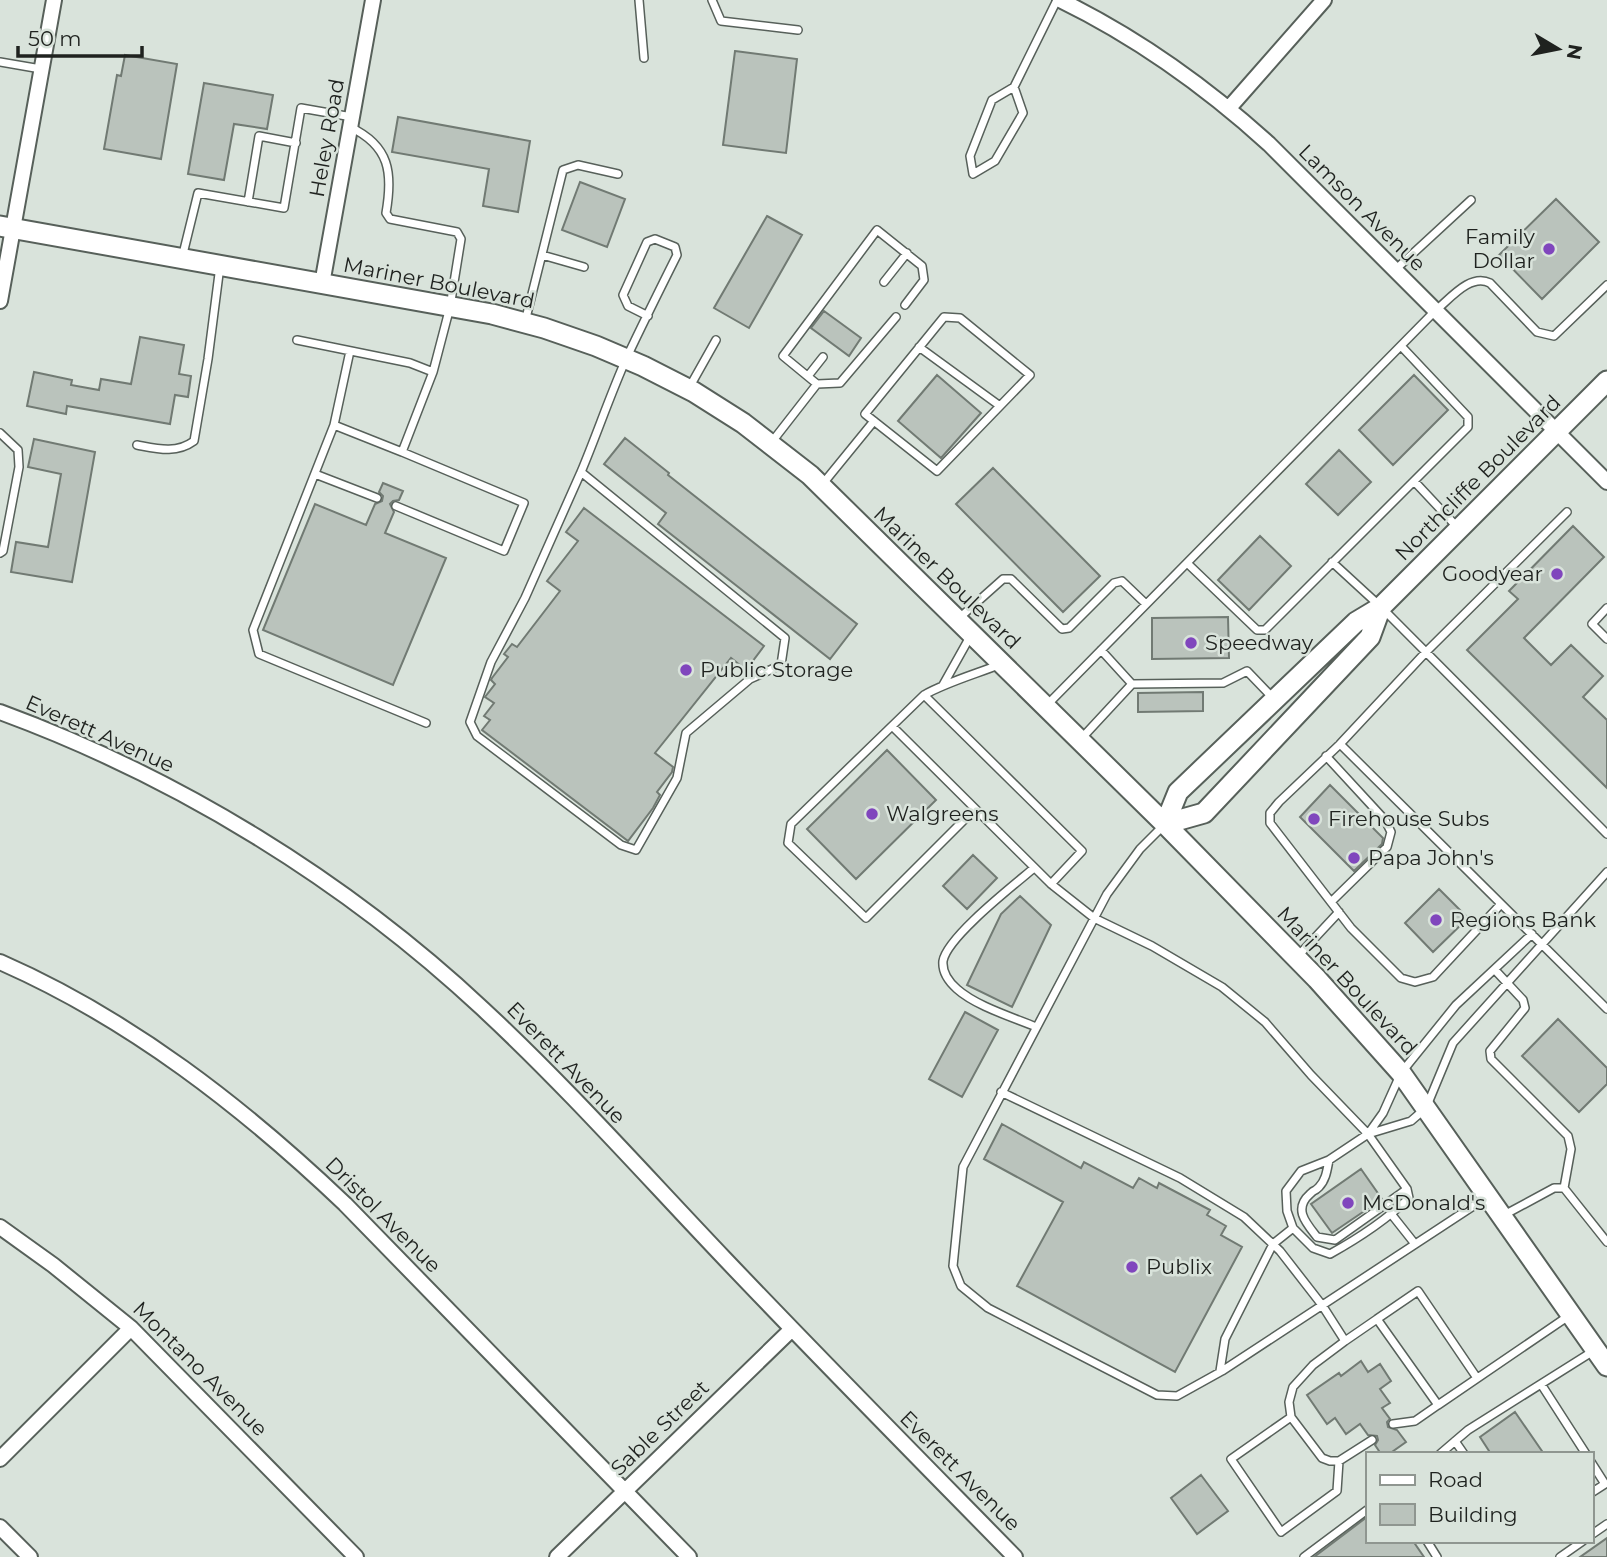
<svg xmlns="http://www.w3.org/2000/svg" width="1607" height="1557" font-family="Montserrat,sans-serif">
	<rect width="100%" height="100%" fill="#d9e3db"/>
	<!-- building -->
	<path fill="#bac3bc" stroke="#717a73" stroke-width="2" d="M735,51L797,59L786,153L723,145Z
		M125,55L177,64L161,159L104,149L117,75L121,76Z
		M204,83L273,95L267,129L234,124L224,180L188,174Z
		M398,117L530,141L518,212L483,206L489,169L392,152Z
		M580,182L625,199L607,247L562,230Z
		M1556,199L1599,242L1542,299L1499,255Z
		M767,216L802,235L749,328L714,308Z
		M824,311L861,338L849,356L811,328Z
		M140,337L184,345L179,374L191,376L188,397L175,395L170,424L67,406L66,414L27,406L34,372L72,380L71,385L99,390L101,379L131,384Z
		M937,375L981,413L941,458L898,421Z
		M1414,375L1448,410L1393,465L1359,430Z
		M625,438L669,473L668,475L857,624L830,659L658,524L666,513L604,464Z
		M34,439L95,452L72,582L11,572L16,542L48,547L61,474L28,467Z
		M1339,450L1371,482L1338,515L1306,484Z
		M993,468L1100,576L1063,612L956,504Z
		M383,483L403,491L399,500L393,501L390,504L394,512L385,533L446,558L393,685L263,630L315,504L366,525L375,504L382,501L383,496L379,492Z
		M584,508L764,646L746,670L731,658L655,753L673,767L672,772L657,792L660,795L653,808L628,841L482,730L490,720L484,716L494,703L485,697L495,684L491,680L492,678L508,657L504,654L512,644L517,647L560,591L547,581L578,541L566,532Z
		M1573,526L1604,557L1524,638L1551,665L1571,645L1603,676L1583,697L1607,720V788L1467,650L1518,599L1509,591Z
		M1260,536L1291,566L1249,610L1218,580Z
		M1228,617L1229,658L1152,659V618Z
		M1203,692V711L1138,712V693Z
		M887,750L936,800L856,879L807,829Z
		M1330,785L1383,838L1382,844L1354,871L1300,817Z
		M973,855L997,878L967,909L943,886Z
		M1439,889L1468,918L1433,952L1405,923Z
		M1020,896L1051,925L1012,1007L967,985L1001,914Z
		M965,1012L998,1030L962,1097L929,1079Z
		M1558,1019L1607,1068V1084L1579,1112L1522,1056Z
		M1002,1124L1081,1168L1084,1162L1133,1188L1139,1178L1157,1188L1159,1183L1210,1210L1207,1215L1226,1226L1221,1235L1242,1247L1175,1372L1017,1286L1063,1202L984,1159Z
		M1361,1169L1382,1199L1332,1233L1311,1204Z
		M1361,1361L1368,1372L1380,1364L1391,1381L1380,1389L1390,1403L1382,1408L1390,1419L1387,1422L1388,1427L1397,1430L1406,1442L1389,1454H1381L1375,1445L1378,1440L1377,1436L1368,1435L1360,1424L1346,1434L1335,1418L1327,1424L1307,1395L1339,1373L1341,1376Z
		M1515,1412L1544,1454H1491L1480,1437Z
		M1201,1475L1228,1511L1197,1534L1171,1498Z
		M1367,1517V1541H1413L1424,1557H1314Z
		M1607,1538V1557H1580Z"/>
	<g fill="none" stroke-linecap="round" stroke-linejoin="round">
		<defs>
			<path id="lane" d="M639,0L644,58
				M712,0L721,21L798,30
				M0,62L41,69
				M1014,87L1023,113L995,161L973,174L970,156L992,100L1014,87L1057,0
				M350,127C390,146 393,173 386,213L390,219L457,232L461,239L450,307L433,372L402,452L334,425L253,630L259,654L426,723
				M248,202L259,136L296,143
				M542,255L584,267
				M182,258L198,193L284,208L301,108L352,117
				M1395,270L1471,200
				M884,282L907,253
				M944,317L960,318L1030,375L937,471L865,414Z
				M525,322L563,170L578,165L618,174
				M297,340L410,363L433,372
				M919,347L1000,406
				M808,376L823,357
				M817,384L783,356L877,230L922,266L924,280L905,305
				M689,388L716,340
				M334,425L350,351
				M0,433L18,450L19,467L3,551L0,553
				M771,443L817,384L840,383L896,317
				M137,445C158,449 176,454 194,441L208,359L220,266
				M581,472L785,638L781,665L750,679L686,733L677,778L636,850L621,845L477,736L470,722L491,662L525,598L581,472C597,434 610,395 627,357C643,323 660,289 677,255L675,247L655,239L647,242L623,295L628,306L648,316
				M315,474L377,498
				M1414,481L1459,529
				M821,486L874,421
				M396,506L504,551L524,503L402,452
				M1567,512L1426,652L1340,744L1607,1009
				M1332,562L1381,607L1607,834
				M1187,563L1257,630H1265L1468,427V417L1401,346
				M1607,608L1592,624L1607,639
				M957,620L1003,579H1011L1062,629L1069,628L1114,583L1122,581L1146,604
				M1101,650L1132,684L1223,683L1247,671L1274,699
				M1001,664C976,674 947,682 924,695L1082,851L1051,884L1094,918L1152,946L1222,987L1265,1022L1311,1075L1368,1134L1407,1189L1409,1198C1385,1221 1359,1238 1330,1254L1313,1248L1293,1228L1287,1211L1286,1191L1301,1171L1329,1160L1368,1134
				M943,685L971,635
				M924,695L892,726L1051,884
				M1046,706L1435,311C1450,299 1470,273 1490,283L1537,332L1554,336L1607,285
				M892,726L791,824L788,843L866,918L975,809
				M1080,740L1132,684
				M1340,744L1279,802L1270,813V823L1351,928L1401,978L1415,982L1433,977L1501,904
				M1326,756L1385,820L1391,832L1387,847L1331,902
				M1164,825L1140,849L1107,894L963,1167L953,1266L961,1286L988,1308L1157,1395L1177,1396L1222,1371L1487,1197
				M1034,868C1014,885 947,937 943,961C942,972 949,982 957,989C976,1006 1012,1017 1036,1027
				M1532,934L1456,1005L1401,1073L1383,1113L1368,1134L1411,1121L1426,1108L1453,1043L1607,872
				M1297,957L1339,912
				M1495,970L1523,1000L1525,1008L1490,1051L1491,1059L1568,1136L1571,1149L1564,1188
				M1001,1092L1180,1178L1244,1217L1280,1251L1322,1305L1345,1341L1377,1319L1438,1405L1570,1315
				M1329,1160C1327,1170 1326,1180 1319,1187C1313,1193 1316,1188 1310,1194C1293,1209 1306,1223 1317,1237L1335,1240L1407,1189
				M1392,1215L1415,1244
				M1504,1215L1554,1188H1564L1607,1242
				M1377,1319L1418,1291L1477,1378
				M1345,1341L1313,1365L1293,1387L1289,1402L1291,1417L1322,1458L1330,1461H1339L1372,1440
				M1220,1371L1225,1339L1273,1244L1293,1228
				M1541,1384L1586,1454
				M1291,1417L1231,1459L1281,1532L1337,1491L1339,1461
				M1393,1424L1415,1421L1438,1405
				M1455,1441L1464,1454
				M1440,1454L1468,1430L1595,1350
				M1591,1462L1605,1484L1591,1493
				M1591,1535L1607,1524
				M1427,1541L1437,1557
				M1304,1557L1367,1510
				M1560,1557L1583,1541"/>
			<path id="street" d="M1060,0C1138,38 1205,86 1269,144L1607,482
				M1229,108L1324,0
				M322,284L373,0
				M0,301L54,0
				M0,712C177,777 345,880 483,1009C568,1088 645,1175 725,1259C821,1360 918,1458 1015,1557
				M0,962C130,1019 243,1107 345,1204L689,1557
				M0,1227L53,1265L131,1328L356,1557
				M0,1459L131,1328
				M0,1527L30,1557
				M557,1557L792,1329"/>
			<path id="secondary" d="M0,226L492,314L544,328L596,346L643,366L694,392L743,423L810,475L1165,824L1317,979L1401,1073L1607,1366
				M1165,824L1178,792L1356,622L1381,607L1607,381
				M1165,824L1204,813L1370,637L1381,607"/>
		</defs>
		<!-- lane casing -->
		<use href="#lane" stroke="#57605a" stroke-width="10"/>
		<!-- street casing -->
		<use href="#street" stroke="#57605a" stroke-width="18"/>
		<!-- secondary casing -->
		<use href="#secondary" stroke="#57605a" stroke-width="23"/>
		<!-- lane -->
		<use href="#lane" stroke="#fff" stroke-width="7"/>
		<!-- street -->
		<use href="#street" stroke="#fff" stroke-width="14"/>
		<!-- secondary -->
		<use href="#secondary" stroke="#fff" stroke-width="19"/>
	</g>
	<!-- markers -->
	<g fill="#8046bd" stroke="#d9e3db" stroke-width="2.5">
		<circle cx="1549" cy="249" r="7"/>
		<circle cx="1557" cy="574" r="7"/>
		<circle cx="1191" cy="643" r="7"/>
		<circle cx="686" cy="670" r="7"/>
		<circle cx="872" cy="814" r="7"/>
		<circle cx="1314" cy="819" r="7"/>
		<circle cx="1354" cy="858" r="7"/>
		<circle cx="1436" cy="920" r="7"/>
		<circle cx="1348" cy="1203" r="7"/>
		<circle cx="1132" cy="1267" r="7"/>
	</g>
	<g text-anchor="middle" stroke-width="5" stroke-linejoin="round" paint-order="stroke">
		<!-- street labels -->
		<g font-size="21" fill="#1f221f" stroke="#d9e3db">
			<text transform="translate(327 138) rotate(-80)" y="7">Heley Road</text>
			<text transform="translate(1362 208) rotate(45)" y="7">Lamson Avenue</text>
			<text transform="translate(439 283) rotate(11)" y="7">Mariner Boulevard</text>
			<text transform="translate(1478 478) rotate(-45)" y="7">Northcliffe Boulevard</text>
			<text transform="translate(947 578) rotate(44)" y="7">Mariner Boulevard</text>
			<text transform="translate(100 734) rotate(24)" y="7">Everett Avenue</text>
			<text transform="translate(1347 981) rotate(47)" y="7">Mariner Boulevard</text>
			<text transform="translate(566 1063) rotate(46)" y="7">Everett Avenue</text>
			<text transform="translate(383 1215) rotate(45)" y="7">Dristol Avenue</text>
			<text transform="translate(200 1369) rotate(45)" y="7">Montano Avenue</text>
			<text transform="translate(660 1428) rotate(-44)" y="7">Sable Street</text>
			<text transform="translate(960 1471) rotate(45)" y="7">Everett Avenue</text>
		</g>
		<!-- poi labels -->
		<g font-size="21" fill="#1f221f" stroke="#d9e3db" text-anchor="start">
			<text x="1535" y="244" text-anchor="end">Family<tspan x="1535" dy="24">Dollar</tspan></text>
			<text x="1543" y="581" text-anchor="end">Goodyear</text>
			<text x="1205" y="650">Speedway</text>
			<text x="700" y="677">Public Storage</text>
			<text x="886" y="821">Walgreens</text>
			<text x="1328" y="826">Firehouse Subs</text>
			<text x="1368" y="865">Papa John's</text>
			<text x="1450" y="927">Regions Bank</text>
			<text x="1362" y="1210">McDonald's</text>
			<text x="1146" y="1274">Publix</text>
		</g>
	</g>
	<!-- legend -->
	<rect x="1366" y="1452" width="228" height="91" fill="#d9e3db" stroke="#8f9690" stroke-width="2"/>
	<rect x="1380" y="1475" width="35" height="10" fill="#ffffff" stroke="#8f9690" stroke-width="2"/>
	<text x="1428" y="1487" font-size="21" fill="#1f221f">Road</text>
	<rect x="1380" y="1504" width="35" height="21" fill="#bac3bc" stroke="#8f9690" stroke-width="2"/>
	<text x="1428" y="1522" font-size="21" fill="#1f221f">Building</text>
	<!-- north arrow -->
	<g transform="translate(1558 49) rotate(100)" stroke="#d9e3db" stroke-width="5" paint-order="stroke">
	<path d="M0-5L12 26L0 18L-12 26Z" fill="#1f221f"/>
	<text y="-10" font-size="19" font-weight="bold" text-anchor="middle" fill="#1f221f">N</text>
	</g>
	<!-- scale -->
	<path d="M18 46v10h124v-10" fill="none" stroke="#1f221f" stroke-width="3.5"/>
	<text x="28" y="46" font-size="21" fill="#1f221f" stroke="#d9e3db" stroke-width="5" paint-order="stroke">50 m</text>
</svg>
